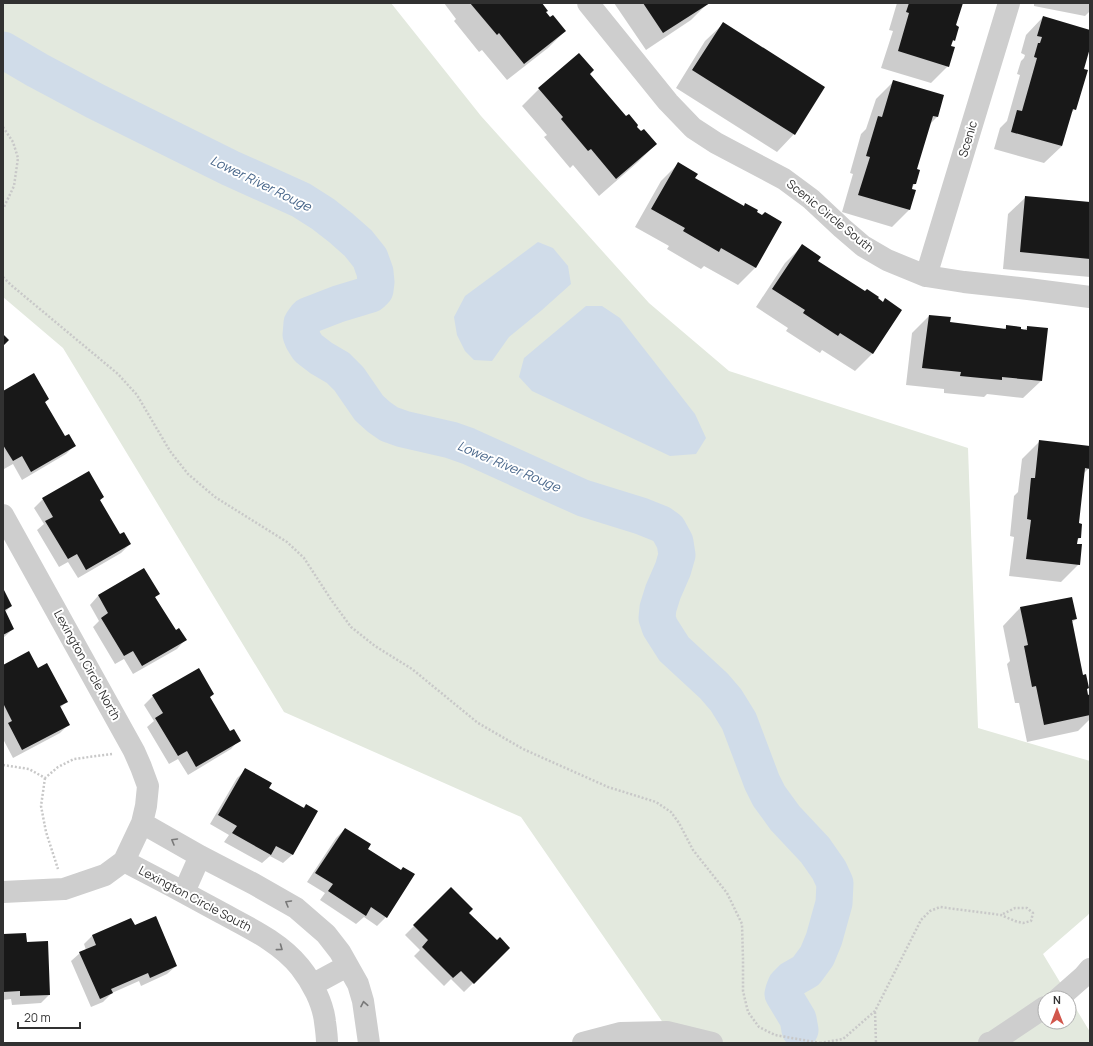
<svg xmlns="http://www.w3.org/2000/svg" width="1093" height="1046" font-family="Manrope,sans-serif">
	<rect width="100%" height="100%" fill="#fff"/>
	<!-- green -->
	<path fill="#e3e9de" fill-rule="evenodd" d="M3,3H391L481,116L649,303L729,371L968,448L978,728L1090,761V912L1088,915L1043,954L1090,1032V1043H677L521,817L284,712L63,348L3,297ZM1045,998H1069V1022H1045Z"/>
	<!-- water -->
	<path fill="#d0dce9" d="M538,242L553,248L568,266L571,284L542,310L509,337L492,361L474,360L465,351L457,335L454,317L465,296Z
		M586,306H602L620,318L695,414L706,438L696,454L670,456L532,391L519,377L524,358Z"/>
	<!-- shadow -->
	<path fill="#0003" d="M444,3H540L545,13L565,31L548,48L507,80L482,50L479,52L454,21L456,19Z
		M614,3H708L691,20L646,50Z
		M897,3H962L955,26L954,40L951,44L948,66L931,83L881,68L893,31L889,30Z
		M1034,3H1090V11L1085,16L1034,6Z
		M1043,17L1090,31V44L1083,70L1075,109L1070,114L1062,146L1044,163L994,149L1000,128L1007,121L1020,75L1017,74L1021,61L1024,58L1025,55L1021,53L1026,35Z
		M723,24L794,134L777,152L676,88L705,41Z
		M893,82L943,96L937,117L929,125L916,170L915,184L912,187L911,190L915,191L909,210L892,227L842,212L853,174L850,173L861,134L866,129L876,99Z
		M539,89L635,127L656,144L638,162L599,196L573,165L570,168L544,137L547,135L522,106Z
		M678,164L694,178L743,207L746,204L756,213L781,222L755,268L738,285L704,266L701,269L667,249L669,246L635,227L661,181Z
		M1026,197L1090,203V277L1003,269L1008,214Z
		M802,246L817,261L882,303L885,300L901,310L872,354L855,371L822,350L820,353L786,331L788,328L756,307L785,263Z
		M929,316L950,318L949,323L1004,329L1007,326L1024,330L1028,327L1041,381L1023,398L987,394L984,397L944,393V389L906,385L912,333Z
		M3,392L48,399L44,403L64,437L74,446L66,454L22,480L13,464L4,469L3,468Z
		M1040,441L1090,447L1089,468L1083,474L1078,524L1080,538L1077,540L1076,545L1079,564L1061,582L1009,576L1014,537L1010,536L1014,496L1018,492L1022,459Z
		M103,497L99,501L119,535L130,544L121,553L78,578L68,562L59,567L37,530L44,524L34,508L43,499Z
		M144,569L159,594L155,597L175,632L185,640L177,649L133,674L124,659L115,664L93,627L99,621L90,605L98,596Z
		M3,591L11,606L5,612L13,629L3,638Z
		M1020,608L1076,619L1071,623L1082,676L1088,688L1086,690L1088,696L1090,695V719L1078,731L1027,742L1019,703H1015L1007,664L1010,661L1003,626Z
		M3,666L37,669L66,702L60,708L68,725L60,733L13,758L3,739Z
		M153,696L209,698L229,732L239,740L231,749L188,775L178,759L169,764L147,727L154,721L144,705Z
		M246,770L268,788L303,808L306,805L317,811L292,855L283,863L270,856L262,863L224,842L229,835L210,824L237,778Z
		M345,829L366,849L386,917L377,926L364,917L356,924L320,900L325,893L307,882L336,838Z
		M451,889L468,913L497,942L509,948L464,992L451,979L444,986L414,956L420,950L405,935Z
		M134,927L176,966L167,974L141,986L139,981L112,993L103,1002L91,1007L71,961L80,953L86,950L84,944L92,936Z
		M3,935L26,943L49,995L41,1003L12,1005L11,999L3,1000Z"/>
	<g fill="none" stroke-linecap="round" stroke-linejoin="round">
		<!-- river -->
		<path stroke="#d0dce9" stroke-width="37" d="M3,50L37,70L95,101L230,168L301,200L323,214L341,228L358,243L370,258L375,272L376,282L375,290L371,294L338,304L307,316L302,323L301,335L303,340L308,348L321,358L338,368L349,379L369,408L379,417L389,424L403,429L451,440L468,446L583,498L641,516L661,524L668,529L675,542L677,555L673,569L663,592L658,608L657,618L660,627L674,649L714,686L726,700L739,721L762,782L769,796L785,818L815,850L829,870L835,883L834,903L824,939L817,956L806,971L792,979L786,985L784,990L783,994L798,1019L800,1030"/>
	</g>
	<!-- building -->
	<path fill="#181818" d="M470,3H542L548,11L546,12L550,17L553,15L566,31L524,64L499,33L497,35Z
		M643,3H710L663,33Z
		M909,3H963L956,25L959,27L955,41L953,40L951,46L955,47L949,67L898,51L909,13L906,12Z
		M1043,16L1090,30V48L1084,69L1088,70L1076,110L1073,109L1062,146L1011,132L1017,110L1022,111L1037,58L1034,57L1038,43H1040L1042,37L1037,36Z
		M723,22L825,87L795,135L692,70Z
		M579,53L594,70L590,74L626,116L629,114L638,125L637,127L641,131L644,129L657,144L616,179L591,149L588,151L561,119L563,117L538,88Z
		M893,80L944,95L938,117L933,116L917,169L920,170L916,184H913L912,189L916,190L910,210L858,195L870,157L866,156L878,116L882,117Z
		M678,162L698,174L695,178L744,206L745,203L758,210L757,212L762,215L765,212L782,222L756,268L721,248L719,252L683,231L685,228L651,209Z
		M1025,196L1090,202V259L1020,252Z
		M802,244L821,257L818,261L865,291L867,289L879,297L878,298L883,302L885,298L902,310L873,354L840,333L838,336L803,313L805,310L772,289Z
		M929,315L951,317L950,322L1006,329V325L1021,327V329L1027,330V326L1048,328L1042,381L1002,377V380L960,376L961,372L922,368Z
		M3,334L9,340L3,346Z
		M34,373L49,399L45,402L65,436L69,434L76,446L31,472L22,456L13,461L3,445V391Z
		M1039,440L1090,446V469L1085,468L1079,523L1082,524L1081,538H1078L1077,544H1082L1080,565L1026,559L1031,520L1027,519L1031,478H1035Z
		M89,471L104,497L100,500L120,534L124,532L131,544L86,570L77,554L68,559L45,521L53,517L42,498Z
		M144,568L160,594L155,597L176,630L179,628L187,640L142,666L133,651L124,656L101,618L108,613L98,595Z
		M3,588L12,606L5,610L14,629L3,635Z
		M1072,597L1077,619L1072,620L1083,675L1086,674L1089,688L1087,689L1088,695L1090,694V715L1044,725L1036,686L1032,687L1024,646L1028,645L1020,607Z
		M29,651L38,668L47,663L68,702L60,706L70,725L22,750L8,723L12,721L3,703V665Z
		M199,668L214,694L210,697L230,731L234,729L241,741L196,767L187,751L178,756L155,718L163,713L152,695Z
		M245,768L272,783L269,788L304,808L306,804L318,811L293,855L276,846L271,855L232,833L237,826L218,815Z
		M345,828L371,844L368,849L401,870L403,867L415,874L387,918L371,907L366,916L328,891L333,884L315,873Z
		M451,887L473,909L469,913L497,940L500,937L510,948L474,984L461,971L453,978L422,947L428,940L413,925Z
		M156,916L177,966L150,978L148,973L111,989L113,993L100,999L79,952L96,945L92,935L131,918L135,925Z
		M26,933L27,942L48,941L50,995L20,996V991L3,992V934Z"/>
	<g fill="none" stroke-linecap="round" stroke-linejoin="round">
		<!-- path -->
		<path stroke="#c8c8c8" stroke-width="2.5" stroke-dasharray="2 2" stroke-linecap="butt" d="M3,127L13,142L18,158L14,186L3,209
			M3,277L11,285L118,374L137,395L170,451L188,474L215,497L287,542L304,558L332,601L351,627L375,646L412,669L478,723L523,749L608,787L656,802L671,812L679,823L693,850L727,893L742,924L743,959V991L748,1012L759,1027L775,1035L820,1043
			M3,765L29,769L45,778L58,767L74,759L112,754
			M45,778L41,806L46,832L58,869
			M875,1012L876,1043
			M820,1043L843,1039L875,1011L921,920L930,911L940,907L1001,915L1015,921L1023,923L1031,921L1033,913L1027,908H1015L1001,915"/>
		<!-- street -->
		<path stroke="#cecece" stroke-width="22" d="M588,3L668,102L693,128L716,143L784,179L811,199L842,228L863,246L887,260L926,276L964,282L1028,289L1090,297
			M926,276L1009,3
			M3,515L134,751L141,767L148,786L146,806L142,823L124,861L105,875L64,889L3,892
			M142,823L200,856L254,884L296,908L326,934L340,952L358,984L363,1001L369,1043
			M124,861C155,877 187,894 218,911C247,927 279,941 300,967C312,982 323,1003 325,1022C326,1029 327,1036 327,1043
			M184,892L200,856
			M312,985L347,966
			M1059,998L1084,976L1090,969
			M583,1043L621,1033L667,1032L712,1043
			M989,1043L993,1042L1045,1007"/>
	</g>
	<!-- one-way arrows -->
	<defs><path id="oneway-chevron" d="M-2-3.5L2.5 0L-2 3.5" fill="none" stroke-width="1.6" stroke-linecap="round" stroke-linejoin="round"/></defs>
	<g stroke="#787878">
		<use href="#oneway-chevron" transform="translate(174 841) rotate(-150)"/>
		<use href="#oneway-chevron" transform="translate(288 903) rotate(-150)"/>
		<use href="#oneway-chevron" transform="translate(280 948) rotate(36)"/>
		<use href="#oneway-chevron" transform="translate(364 1004) rotate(-101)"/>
	</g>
	<g text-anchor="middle" stroke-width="4" stroke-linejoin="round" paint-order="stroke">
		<!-- street labels -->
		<g font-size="12" fill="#313131" stroke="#fff">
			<text transform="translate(968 139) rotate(-73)" y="4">Scenic</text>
			<text transform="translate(830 216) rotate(39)" y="4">Scenic Circle South</text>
			<text transform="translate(87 665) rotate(61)" y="4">Lexington Circle North</text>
			<text transform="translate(195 899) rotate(28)" y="4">Lexington Circle South</text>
		</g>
		<!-- water labels -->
		<g font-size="13" font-style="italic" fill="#48668a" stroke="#fff">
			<text transform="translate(261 183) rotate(26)" y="5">Lower River Rouge</text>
			<text transform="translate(509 466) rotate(23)" y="5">Lower River Rouge</text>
		</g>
	</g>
	<!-- border -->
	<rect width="1093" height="1046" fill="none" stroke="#313131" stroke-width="8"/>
	<!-- north arrow -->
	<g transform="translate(1057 1010)"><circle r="19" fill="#ffffff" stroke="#adadad"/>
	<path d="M0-3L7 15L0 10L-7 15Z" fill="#d1564b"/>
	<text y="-6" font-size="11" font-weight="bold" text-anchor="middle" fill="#313131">N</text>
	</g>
	<!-- scale -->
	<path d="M18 1022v6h62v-6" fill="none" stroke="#313131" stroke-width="2"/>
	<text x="24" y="1022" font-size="12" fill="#313131" stroke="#ffffff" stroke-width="3" paint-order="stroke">20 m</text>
</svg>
